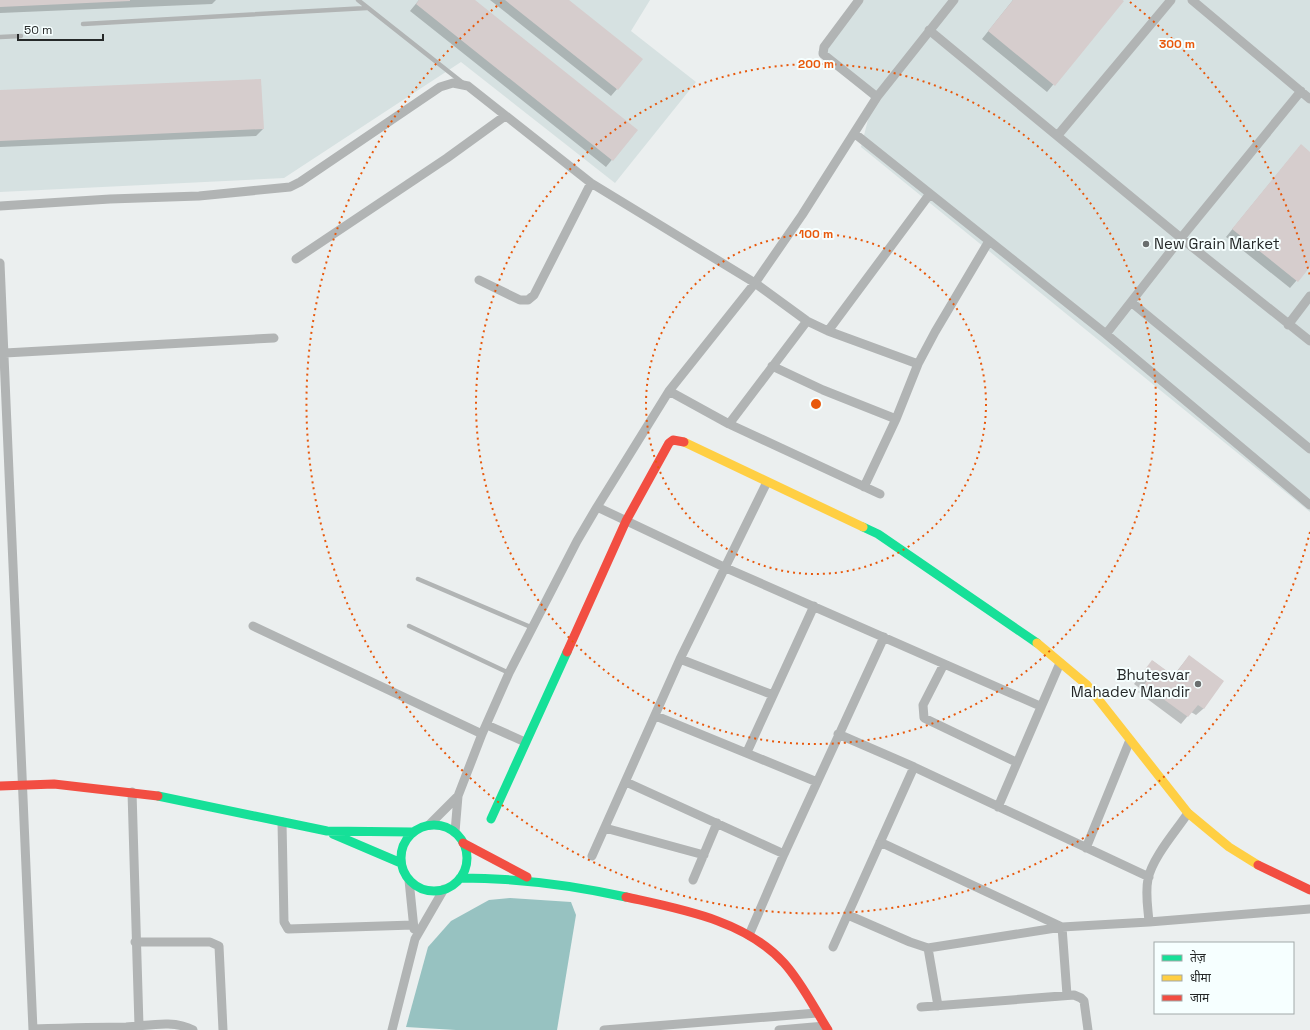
<svg xmlns="http://www.w3.org/2000/svg" width="1310" height="1030" font-family="'Space Grotesk','Noto Sans Devanagari',sans-serif">
	<rect width="100%" height="100%" fill="#ebefef"/>
	<!-- built -->
	<path fill="#d6e1e1" d="M0,0H650L631,31L696,82L615,183L461,62L284,178L0,192Z
		M858,0H1310V512L861,147L873,100L818,52Z"/>
	<!-- water -->
	<path fill="#97c2c1" d="M510,898L571,902L576,915L557,1030H456L406,1027L428,947L451,921L489,900Z"/>
	<!-- shadow -->
	<path fill="#0003" d="M0,0H216L212,4L0,13Z
		M419,0H474L636,130L606,167L410,11Z
		M490,0H567L617,89L611,96Z
		M1013,0H1121L1123,1L1047,92L982,39Z
		M0,91L263,129L256,136L0,147Z
		M1301,145L1310,153V265L1290,288L1226,237Z
		M1189,656L1223,681L1203,709L1196,715L1191,712L1181,724L1138,692L1141,689L1134,684L1153,661L1173,676Z"/>
	<!-- building -->
	<path fill="#d6cdcd" d="M0,0H130V1L0,7Z
		M419,0H475L638,130L613,161L416,4Z
		M505,0H569L643,59L618,90Z
		M1013,0H1122L1124,1L1055,86L988,31Z
		M261,79L264,129L0,141V90Z
		M1301,144L1310,152V267L1298,282L1232,229Z
		M1189,655L1224,681L1204,709L1198,705L1188,717L1144,685L1147,681L1140,676L1152,660L1174,676Z"/>
	<g fill="none" stroke-linecap="round" stroke-linejoin="round">
		<!-- lane -->
		<path stroke="#b1b4b4" stroke-width="4.5" d="M358,0L463,83
			M83,24L367,8
			M0,37L21,36
			M418,579L533,628
			M409,626L509,673"/>
		<!-- street -->
		<path stroke="#b1b4b4" stroke-width="9" d="M859,0L824,47L823,54L877,97
			M1192,0L1310,99
			M929,30L1181,238L1310,341
			M854,133L1106,334L1310,505
			M1058,135L1171,0
			M0,206L110,199L199,196L290,187L300,182L440,87L453,83L468,86L591,183L755,283L807,321L828,331L918,364
			M296,259L447,158L505,116
			M0,263L33,1030
			M479,280L520,300H528L534,295L591,183
			M1131,302L1310,449
			M1288,325L1310,296
			M828,331L929,195
			M1106,334L1181,238L1301,91
			M5,353L274,338
			M772,366L823,390L896,419
			M669,391L729,424L880,494
			M729,424L807,321
			M864,487L896,419L918,364L935,332L989,241
			M597,507L726,568L1040,706
			M253,626L482,734
			M680,659L773,695
			M944,664L923,705L924,718L1016,762
			M656,716L817,782
			M487,725L525,742
			M838,734L914,767L1149,877
			M747,752L814,606
			M626,782L784,854
			M132,792L139,1026
			M998,807L1060,663
			M282,822L284,922L288,929L413,925
			M429,825L458,796
			M605,828L704,855
			M455,832L458,796L482,734L509,673L577,541L597,507L669,391L755,283L802,215L877,97L954,0
			M880,842L1062,927L1067,995
			M1086,848L1130,740
			M592,856L680,659L767,482
			M409,880L414,929
			M693,880L717,823
			M848,915L910,942L928,948L1062,927L1149,922L1310,909
			M1149,922C1148,908 1145,893 1148,879C1152,858 1176,831 1188,813
			M749,935L784,854L884,637
			M135,942H210L219,946L223,1030
			M833,947L914,767
			M928,948L938,1006
			M921,1007L1074,995L1081,998L1084,1001L1088,1030
			M33,1029C64,1028 95,1027 126,1027C147,1026 173,1019 193,1030
			M392,1030L415,939L444,889
			M604,1030L817,1013
			M779,1030L825,1026"/>
		<!-- fast -->
		<path stroke="#16e098" stroke-width="9" d="M863,527L878,534L1037,643
			M158,796L327,831L412,832
			M491,819L567,652
			M401 858a33 33 0 1 1 66 0a33 33 0 1 1-66 0Z
			M333,834L401,863
			M460,878C516,878 571,885 626,897"/>
		<!-- slow -->
		<path stroke="#ffcf43" stroke-width="9" d="M684,442L863,527
			M1037,643L1087,685L1188,813L1229,847L1258,865"/>
		<!-- jam -->
		<path stroke="#f24e42" stroke-width="9" d="M567,652L626,521L669,443L673,440L684,442
			M0,786L54,784L158,796
			M463,843L527,877
			M1258,865L1310,890
			M626,897C680,909 745,920 784,963C802,983 814,1008 828,1030"/>
	</g>
	<!-- distance rings -->
	<g fill="none" stroke="#e8590c" stroke-width="2" stroke-dasharray="2 4">
		<circle cx="816" cy="404" r="170"/>
		<circle cx="816" cy="404" r="340"/>
		<path d="M1310 532A510 510 0 1 1 502 2M1130 2A510 510 0 0 1 1310 276"/>
	</g>
	<!-- markers -->
	<g fill="#6a6e6e" stroke="#f6ffff" stroke-width="1.5">
		<circle cx="1146" cy="244" r="4"/>
		<circle cx="1198" cy="684" r="4"/>
	</g>
	<g text-anchor="middle" stroke-width="4" stroke-linejoin="round" paint-order="stroke">
		<!-- poi labels -->
		<g font-size="15" fill="#252828" stroke="#f6ffff" text-anchor="start">
			<text x="1154" y="249">New Grain Market</text>
			<text x="1190" y="680" text-anchor="end">Bhutesvar<tspan x="1190" dy="17">Mahadev Mandir</tspan></text>
		</g>
	</g>
	<circle cx="816" cy="404" r="6" fill="#e8590c" stroke="#f6ffff" stroke-width="2"/>
	<g font-size="12" text-anchor="middle" font-weight="bold" fill="#e8590c" stroke="#f6ffff" stroke-width="4" stroke-linejoin="round" paint-order="stroke">
		<text x="1177" y="48">300 m</text>
		<text x="816" y="68">200 m</text>
		<text x="816" y="238">100 m</text>
	</g>
	<!-- legend -->
	<rect x="1154" y="942" width="140" height="72" fill="#f6ffff" stroke="#a2a9a9"/>
	<rect x="1162" y="955" width="20" height="6" fill="#16e098" stroke="#a2a9a9"/>
	<text x="1190" y="962" font-size="12" fill="#252828">तेज़</text>
	<rect x="1162" y="975" width="20" height="6" fill="#ffcf43" stroke="#a2a9a9"/>
	<text x="1190" y="982" font-size="12" fill="#252828">धीमा</text>
	<rect x="1162" y="995" width="20" height="6" fill="#f24e42" stroke="#a2a9a9"/>
	<text x="1190" y="1002" font-size="12" fill="#252828">जाम</text>
	<!-- scale -->
	<path d="M18 34v6h85v-6" fill="none" stroke="#252828" stroke-width="2"/>
	<text x="24" y="34" font-size="12" fill="#252828" stroke="#f6ffff" stroke-width="3" paint-order="stroke">50 m</text>
</svg>
